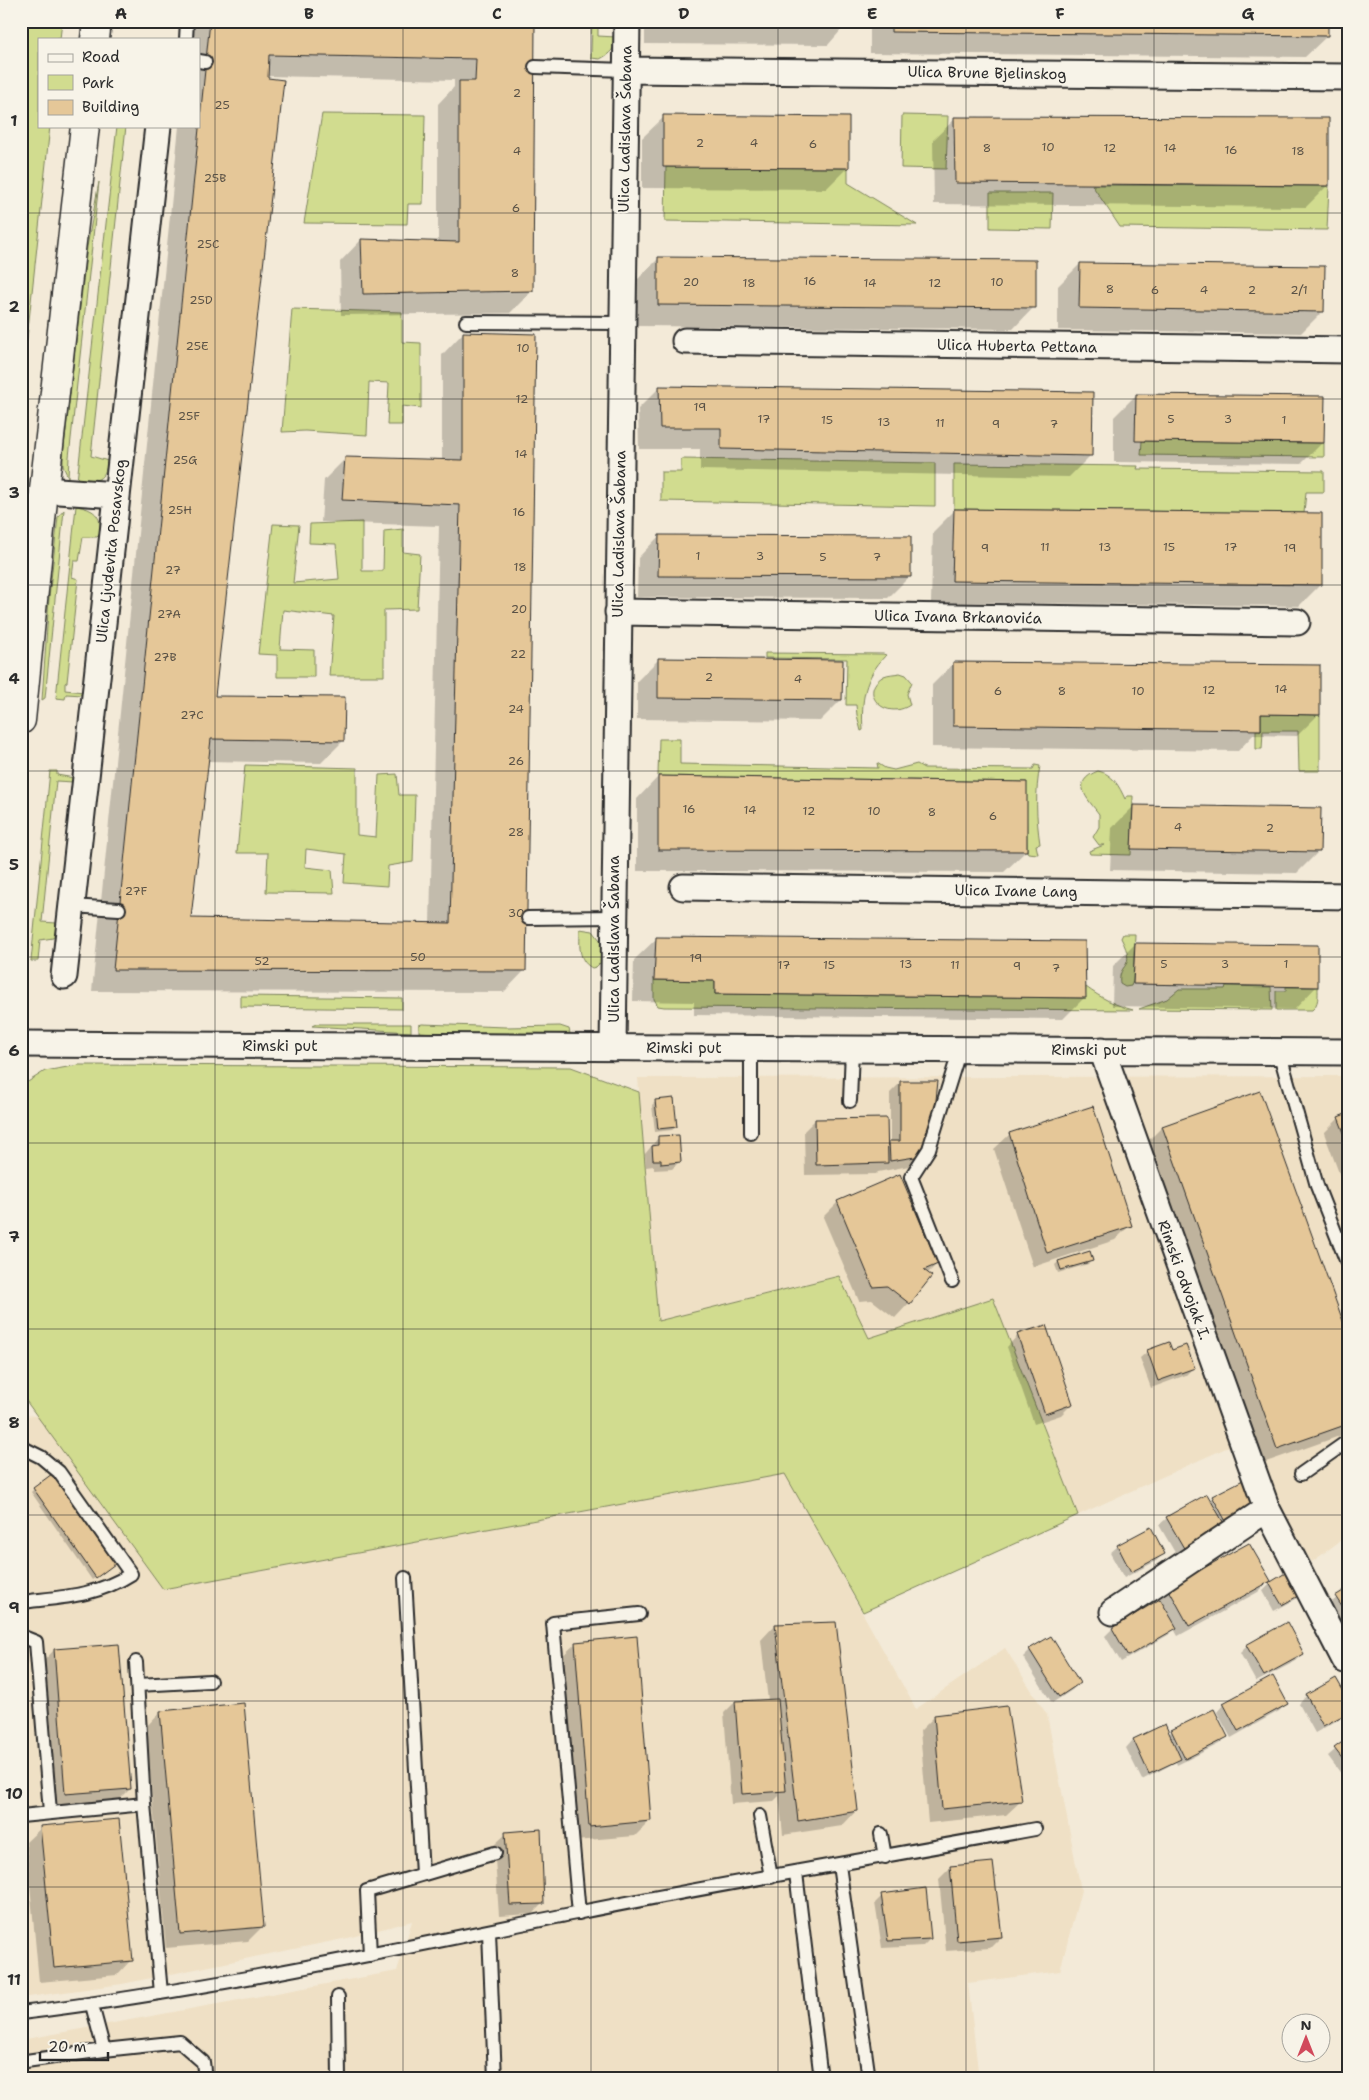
<svg xmlns="http://www.w3.org/2000/svg" width="1369" height="2100" font-family="'Shantell Sans',sans-serif">
	<rect width="100%" height="100%" fill="#f3ead8"/>
	<filter id="ink" filterUnits="userSpaceOnUse"><feTurbulence type="fractalNoise" baseFrequency=".02" numOctaves="2"/><feDisplacementMap in="SourceGraphic" scale="10" xChannelSelector="R" yChannelSelector="G"/><feConvolveMatrix kernelMatrix="1 2 1 2 8 2 1 2 1" color-interpolation-filters="sRGB"/></filter>
	<g filter="url(#ink)">
		<!-- built -->
		<path fill="#efe0c5" d="M1348,1076V1535L1312,1562L1235,1444L1078,1515L993,1298L869,1339L838,1276L658,1321L638,1078Z
			M21,1415L38,1416L163,1589L785,1474L916,1709L1005,1648L1047,1715L1081,1890L1060,1971L968,1983L979,2079H21V2040L397,1971L412,1921L348,1938L122,1984L21,1998Z"/>
		<!-- green -->
		<path fill="#d1dc8f" stroke="#7e845d" d="M21,21H62L60,39H39V126H50L21,394Z
			M592,21H598V36L616,37C616,48 610,54 600,59L591,58Z
			M322,114L425,115L423,204H408L407,224L304,223Z
			M902,115L948,116L946,169L901,168Z
			M117,126H126L91,456L108,461C105,481 96,482 77,481Z
			M666,167L848,168V183L917,225L665,221Z
			M99,182L69,457L68,477L63,466V456L87,247Z
			M1092,185L1329,186L1327,230L1120,227Z
			M990,193H1053L1052,229L990,228Z
			M292,309L402,312V342L421,343V408L402,406V425H387L389,383L369,382L367,435L305,431L282,432Z
			M1142,441L1324,443V457L1141,455Z
			M681,459L935,463V506L661,501V472H681Z
			M954,464L1138,466L1137,469L1324,471V492H1306L1304,513L954,509Z
			M76,506C94,509 102,515 100,534L97,537H83L79,561H74L72,577L78,579L67,682L65,683V690L83,692V695L66,694L65,699L56,698Z
			M64,510L45,698L42,700L49,598L58,517Z
			M362,522V571H383L384,531L403,529V552L420,554L417,609L384,610V676H329L334,616L283,610L280,649L314,650V677H277V655L258,654L273,524L299,525L293,583L339,579L336,544L309,543L310,524Z
			M765,653L883,654L886,655C864,678 861,700 863,730L861,731L857,715L856,705H846L847,659L765,658Z
			M900,673L906,675L912,682L907,694L910,705C884,722 857,691 884,676C888,674 895,674 900,673Z
			M1261,714L1320,715V771H1299L1298,731H1263L1262,749H1256V730H1261Z
			M659,739H680V764L878,768L877,763L885,768L894,770L917,764L924,768L1033,769L1035,765L1040,766C1035,792 1036,817 1040,844L1036,845L1038,854L1028,853L1027,851L1026,782L658,776Z
			M245,765L357,768V835L376,837L379,775L397,774L399,795H415L413,862L388,866L387,886L344,883L346,854L306,849L305,867L332,870L334,893L266,892L268,853H237Z
			M50,771H57V775L74,778L73,782L56,781L42,922L56,923L58,926L53,938L40,940L38,961H31Z
			M1098,771C1113,774 1119,786 1125,799L1127,796H1133L1131,855L1090,854L1089,851L1104,845H1099L1093,837L1099,827V814C1088,799 1069,782 1098,771Z
			M580,929L593,931L603,944L602,961L596,967L592,968C577,960 580,944 580,929Z
			M1123,934H1135L1133,981L1131,986L1125,987L1120,984C1117,961 1138,971 1121,938Z
			M654,980L715,981V994L1085,998L1086,987C1101,998 1115,1005 1133,1010L664,1007L658,1006L654,999Z
			M1226,986L1271,987L1272,1010L1139,1009L1167,999L1179,989H1225Z
			M1286,987H1318C1318,996 1319,1004 1312,1010H1276V991H1286Z
			M241,996L402,998V1009L241,1007Z
			M316,1024H411V1032L312,1026Z
			M422,1024L506,1027L560,1026L569,1029L570,1033L555,1036L466,1035L419,1032V1025Z
			M79,1065L571,1067L639,1092L658,1321L839,1276L869,1338L993,1298L1078,1515L863,1612L785,1474L163,1589L21,1394V1088L23,1085L45,1071Z"/>
		<!-- shadow -->
		<path fill="#0003" d="M200,21H534L532,291L510,313L341,315L340,262L361,240L438,243V104L454,87V80L267,76L214,697L343,741L321,763L207,761L190,919L430,924L439,526L321,522L324,480L346,458L442,461V355L463,333L525,970L504,992L92,991L179,126H199V39H190L191,31Z
			M645,21H849L828,45L645,44Z
			M870,21H1327V36L1305,57L870,53Z
			M664,117L847,168L826,189L642,188V138Z
			M955,119L1327,186L1306,207L934,204L933,140Z
			M659,258L1034,307L1013,329L637,326V280Z
			M1080,264L1323,311L1301,333L1058,330V286Z
			M659,388L1091,455L1069,477L700,470V449H639L638,409Z
			M1136,395L1323,442L1301,464L1114,462V417Z
			M954,511L1321,584L1299,606L931,602L933,532Z
			M659,536L910,576L888,598L637,597L638,558Z
			M659,659L841,700L820,721L637,719V681Z
			M954,663L1319,714L1297,736L1253,735L1238,751L932,747V685Z
			M658,777L1026,851L1004,872L637,871V799Z
			M1134,806L1319,851L1297,873L1110,870L1112,828Z
			M656,939L1085,997L1063,1019L694,1015V1002L633,1001L634,960Z
			M1135,944L1316,987L1295,1009L1112,1006L1113,966Z
			M901,1082L920,1155L909,1166L878,1172L876,1174L805,1175L804,1131L815,1120L886,1145L890,1142V1093Z
			M1260,1093L1348,1338V1433L1263,1463L1147,1142L1162,1127Z
			M656,1101L676,1127L672,1130L655,1132L652,1105Z
			M1092,1108L1130,1225L1115,1240L1033,1267L994,1149L1009,1135Z
			M1348,1115V1197L1324,1133L1339,1118Z
			M658,1138L679,1162L672,1169L654,1170V1166L646,1167L645,1154Z
			M838,1202L937,1264L927,1274L909,1303L895,1318L872,1300L859,1301L823,1217Z
			M1091,1261L1088,1264L1058,1273L1055,1265L1058,1262Z
			M1018,1335L1072,1404L1061,1415L1034,1424L1007,1347Z
			M1148,1351L1193,1368L1186,1375L1151,1388L1140,1358Z
			M34,1489L114,1564L92,1580L31,1492Z
			M1206,1496L1209,1501L1213,1497L1257,1509L1177,1556L1159,1525L1167,1518Z
			M1150,1529L1163,1554L1156,1561L1124,1578L1110,1553L1118,1546Z
			M1269,1581L1258,1592L1178,1636L1174,1629L1168,1635L1121,1662L1105,1636L1112,1629L1158,1602L1157,1600L1168,1589Z
			M1270,1584L1303,1591L1296,1599L1274,1611L1263,1591Z
			M1348,1590V1621L1341,1624L1329,1604Z
			M775,1625L856,1811L842,1826L783,1835L779,1796L774,1801L731,1804L724,1713L735,1702L768,1701L761,1640Z
			M575,1644L650,1821L635,1836L575,1841L560,1658Z
			M1247,1646L1303,1654L1296,1661L1256,1682L1240,1653Z
			M54,1650L130,1789L115,1804L51,1808L40,1665Z
			M1030,1650L1079,1683L1072,1690L1052,1703L1023,1657Z
			M1272,1678L1287,1704L1279,1711L1231,1738L1217,1712L1224,1704Z
			M1336,1680L1348,1701V1714L1315,1733L1299,1704L1306,1696Z
			M1213,1710L1226,1737L1219,1744L1177,1765L1176,1762L1142,1780L1126,1748L1133,1740L1164,1726L1168,1734Z
			M160,1712L263,1926L248,1941L166,1948L146,1727Z
			M935,1716L1021,1801L1006,1815L928,1823L920,1731Z
			M1348,1739V1783L1328,1756Z
			M41,1828L131,1960L117,1975L39,1982L26,1842Z
			M506,1834L543,1903L532,1914L499,1916L494,1845Z
			M950,1868L1001,1937L990,1948L946,1951L939,1879Z
			M882,1896L930,1939L923,1946L882,1948L875,1903Z"/>
		<!-- building -->
		<path fill="#e5c798" stroke="#2b2b2b" d="M210,21H535L533,291L363,294L361,239L459,242V81H475L476,59L269,55L268,78L284,80L215,696L345,697L344,741L211,739L191,918L450,923L460,505L342,500L345,457L463,460V332L536,334L526,971L113,970Z
			M666,21H851V24Z
			M891,21H1328V36L891,32Z
			M663,115L849,117V168L663,167Z
			M954,117L1329,118V186L955,183Z
			M658,257L1036,260V308L658,305Z
			M1080,263L1325,266L1324,312L1079,308Z
			M659,386L1093,392L1092,456L721,449V428H660Z
			M1136,394L1325,396L1324,443L1135,441Z
			M954,509L1322,513V585L952,581Z
			M659,535L911,536V577L658,576Z
			M658,658L843,660L842,700L658,698Z
			M953,662L1320,665V715L1261,714V730L953,726Z
			M658,776L1027,782V851L658,850Z
			M1133,805L1321,808L1320,852L1131,849Z
			M656,937L1085,941L1086,998L715,994V981L654,980Z
			M1135,943L1318,945V987L1133,984Z
			M900,1081H938L934,1119L921,1156L890,1161L889,1141H900Z
			M1260,1091L1348,1335V1424L1277,1449L1162,1126Z
			M674,1098L677,1127L658,1129L655,1100Z
			M1093,1106L1132,1226L1047,1253L1009,1133Z
			M1348,1113V1143L1338,1117Z
			M887,1118L888,1163L816,1165L815,1119Z
			M679,1135L681,1162L661,1164V1160H653L652,1146L658,1145V1136Z
			M900,1174L938,1264L924,1270L932,1276L910,1304L887,1286L873,1287L837,1201Z
			M1090,1251L1093,1261L1061,1270L1058,1261Z
			M1046,1325L1073,1404L1045,1414L1017,1334Z
			M1169,1342L1172,1350L1186,1345L1195,1368L1158,1381L1147,1350Z
			M52,1474L115,1564L96,1578L33,1488Z
			M1243,1480L1259,1509L1228,1525L1212,1496Z
			M1207,1494L1226,1527L1185,1550L1166,1517Z
			M1151,1527L1165,1554L1131,1572L1117,1545Z
			M1249,1543L1271,1581L1189,1626L1168,1588Z
			M1292,1569L1305,1592L1282,1605L1269,1583Z
			M1348,1588V1616L1335,1596Z
			M1160,1599L1177,1628L1128,1656L1112,1628Z
			M836,1622L858,1811L798,1821L775,1624Z
			M1287,1622L1304,1654L1264,1676L1246,1645Z
			M637,1636L651,1821L589,1827L575,1642Z
			M1051,1636L1080,1683L1059,1697L1029,1649Z
			M119,1644L131,1789L65,1794L54,1649Z
			M1273,1676L1288,1704L1238,1731L1223,1703Z
			M1336,1678L1348,1699V1713L1323,1726L1306,1695Z
			M778,1699L786,1791L742,1794L735,1701Z
			M244,1703L264,1927L180,1934L160,1711Z
			M1007,1706L1022,1801L942,1809L934,1715Z
			M1214,1709L1228,1737L1185,1759L1171,1730Z
			M1165,1724L1181,1759L1149,1774L1133,1739Z
			M1348,1738V1766L1334,1748Z
			M119,1819L133,1961L54,1968L40,1826Z
			M541,1829L544,1904L510,1905L505,1832Z
			M993,1862L1002,1937L957,1941L950,1866Z
			M926,1888L931,1939L888,1941L881,1894Z"/>
		<g fill="none" stroke-linecap="round" stroke-linejoin="round">
			<defs>
				<path id="lane" d="M186,39L187,21
					M199,61L205,62
					M535,67L626,70
					M466,322L622,323
					M71,906L119,909
					M528,918L614,917
					M1279,1051L1317,1186L1348,1265
					M850,1101L852,1049
					M751,1133V1048
					M952,1281L911,1177L929,1149L960,1049
					M21,1447L41,1457L59,1472L131,1574C95,1597 62,1597 21,1602
					M1301,1474L1348,1441
					M405,1578L422,1874
					M21,1636L36,1642L50,1812
					M136,1662L144,1804L161,1993
					M138,1685L210,1681
					M21,1816L144,1804
					M760,1816L771,1877
					M881,1834L885,1857
					M839,1865L869,2079
					M796,1873L821,2079
					M579,1913L553,1623L639,1614
					M489,1932L495,2079
					M370,1955L367,1891L495,1853
					M338,1997L339,2079
					M92,2005L104,2050
					M21,2013C208,1990 392,1950 576,1913C728,1882 882,1857 1035,1829
					M21,2064L26,2061L104,2050L180,2042L203,2062L205,2079"/>
				<path id="street" d="M626,70L1348,77
					M685,341L1348,350
					M44,490L117,495
					M618,612L1297,622
					M683,887L1348,896
					M64,976L158,126
					M21,1044L1348,1052
					M613,1048L627,21
					M1102,1050L1267,1509L1345,1660
					M1113,1612L1267,1509"/>
				<path id="secondary" d="M95,39L97,21
					M21,720L44,490L85,126"/>
			</defs>
			<!-- lane casing -->
			<use href="#lane" stroke="#2b2b2b" stroke-width="16"/>
			<!-- street casing -->
			<use href="#street" stroke="#2b2b2b" stroke-width="29"/>
			<!-- secondary casing -->
			<use href="#secondary" stroke="#2b2b2b" stroke-width="31"/>
			<!-- lane -->
			<use href="#lane" stroke="#f7f3e8" stroke-width="12"/>
			<!-- street -->
			<use href="#street" stroke="#f7f3e8" stroke-width="25"/>
			<!-- secondary -->
			<use href="#secondary" stroke="#f7f3e8" stroke-width="28"/>
		</g>
	</g>
	<!-- grid -->
	<path fill="none" stroke="#2b2b2b" stroke-width="1" stroke-opacity="0.55" d="M215,21V2079M403,21V2079M591,21V2079M778,21V2079M966,21V2079M1154,21V2079M21,213H1348M21,399H1348M21,585H1348M21,771H1348M21,957H1348M21,1143H1348M21,1329H1348M21,1515H1348M21,1701H1348M21,1887H1348"/>
	<g text-anchor="middle" stroke-width="4" stroke-linejoin="round" paint-order="stroke">
		<!-- number labels -->
		<g font-size="12" fill="#5a5246">
			<text x="517" y="97">2</text>
			<text x="222" y="109">25</text>
			<text x="700" y="147">2</text>
			<text x="754" y="147">4</text>
			<text x="813" y="148">6</text>
			<text x="1048" y="151">10</text>
			<text x="987" y="152">8</text>
			<text x="1110" y="152">12</text>
			<text x="1170" y="152">14</text>
			<text x="1231" y="154">16</text>
			<text x="517" y="155">4</text>
			<text x="1298" y="155">18</text>
			<text x="215" y="182">25B</text>
			<text x="516" y="212">6</text>
			<text x="208" y="248">25C</text>
			<text x="515" y="277">8</text>
			<text x="810" y="285">16</text>
			<text x="691" y="286">20</text>
			<text x="997" y="286">10</text>
			<text x="749" y="287">18</text>
			<text x="870" y="287">14</text>
			<text x="935" y="287">12</text>
			<text x="1110" y="293">8</text>
			<text x="1155" y="294">6</text>
			<text x="1204" y="294">4</text>
			<text x="1252" y="294">2</text>
			<text x="1299" y="294">2/1</text>
			<text x="201" y="304">25D</text>
			<text x="197" y="350">25E</text>
			<text x="523" y="352">10</text>
			<text x="522" y="403">12</text>
			<text x="700" y="411">19</text>
			<text x="189" y="420">25F</text>
			<text x="764" y="423">17</text>
			<text x="1171" y="423">5</text>
			<text x="1228" y="423">3</text>
			<text x="827" y="424">15</text>
			<text x="1284" y="424">1</text>
			<text x="884" y="426">13</text>
			<text x="940" y="427">11</text>
			<text x="996" y="428">9</text>
			<text x="1054" y="428">7</text>
			<text x="521" y="458">14</text>
			<text x="185" y="464">25G</text>
			<text x="180" y="514">25H</text>
			<text x="519" y="516">16</text>
			<text x="1045" y="551">11</text>
			<text x="1105" y="551">13</text>
			<text x="1169" y="551">15</text>
			<text x="1231" y="551">17</text>
			<text x="985" y="552">9</text>
			<text x="1290" y="552">19</text>
			<text x="698" y="560">1</text>
			<text x="760" y="560">3</text>
			<text x="823" y="561">5</text>
			<text x="877" y="561">7</text>
			<text x="520" y="571">18</text>
			<text x="173" y="574">27</text>
			<text x="519" y="613">20</text>
			<text x="169" y="618">27A</text>
			<text x="518" y="658">22</text>
			<text x="165" y="661">27B</text>
			<text x="709" y="681">2</text>
			<text x="798" y="683">4</text>
			<text x="1281" y="693">14</text>
			<text x="1209" y="694">12</text>
			<text x="998" y="695">6</text>
			<text x="1062" y="695">8</text>
			<text x="1138" y="695">10</text>
			<text x="516" y="713">24</text>
			<text x="192" y="719">27C</text>
			<text x="516" y="765">26</text>
			<text x="689" y="813">16</text>
			<text x="750" y="814">14</text>
			<text x="809" y="815">12</text>
			<text x="874" y="815">10</text>
			<text x="932" y="816">8</text>
			<text x="993" y="820">6</text>
			<text x="1178" y="831">4</text>
			<text x="1270" y="832">2</text>
			<text x="516" y="836">28</text>
			<text x="136" y="895">27F</text>
			<text x="516" y="917">30</text>
			<text x="418" y="961">50</text>
			<text x="696" y="962">19</text>
			<text x="262" y="965">52</text>
			<text x="906" y="968">13</text>
			<text x="1164" y="968">5</text>
			<text x="1225" y="968">3</text>
			<text x="1286" y="968">1</text>
			<text x="784" y="969">17</text>
			<text x="829" y="969">15</text>
			<text x="955" y="969">11</text>
			<text x="1017" y="970">9</text>
			<text x="1056" y="972">7</text>
		</g>
		<!-- street labels -->
		<g font-size="15" fill="#2b2b2b" stroke="#f7f3e8">
			<text transform="translate(987 73) rotate(1)" y="5">Ulica Brune Bjelinskog</text>
			<text transform="translate(625 129) rotate(-89)" y="5">Ulica Ladislava Šabana</text>
			<text transform="translate(1017 346) rotate(1)" y="5">Ulica Huberta Pettana</text>
			<text transform="translate(619 534) rotate(-89)" y="5">Ulica Ladislava Šabana</text>
			<text transform="translate(111 551) rotate(-84)" y="5">Ulica Ljudevita Posavskog</text>
			<text transform="translate(958 617) rotate(1)" y="5">Ulica Ivana Brkanovića</text>
			<text transform="translate(1016 891) rotate(1)" y="5">Ulica Ivane Lang</text>
			<text transform="translate(614 939) rotate(-90)" y="5">Ulica Ladislava Šabana</text>
			<text x="280" y="1051">Rimski put</text>
			<text x="684" y="1053">Rimski put</text>
			<text x="1089" y="1055">Rimski put</text>
			<text transform="translate(1184 1280) rotate(70)" y="5">Rimski odvojak I.</text>
		</g>
	</g>
	<!-- margin -->
	<rect width="1369" height="2100" fill="none" stroke="#f7f3e8" stroke-width="55"/>
	<!-- legend -->
	<rect x="38" y="38" width="162" height="90" fill="#f7f3e8" stroke="#a5a39c"/>
	<rect x="48" y="54" width="25" height="8" fill="#f7f3e8" stroke="#a5a39c"/>
	<text x="82" y="62" font-size="15" fill="#2b2b2b">Road</text>
	<rect x="48" y="75" width="25" height="15" fill="#d1dc8f" stroke="#a5a39c"/>
	<text x="82" y="88" font-size="15" fill="#2b2b2b">Park</text>
	<rect x="48" y="100" width="25" height="15" fill="#e5c798" stroke="#a5a39c"/>
	<text x="82" y="112" font-size="15" fill="#2b2b2b">Building</text>
	<!-- north arrow -->
	<g transform="translate(1306 2038)"><circle r="24" fill="#f7f3e8" stroke="#a5a39c"/>
	<path d="M0-4L9 19L0 12L-9 19Z" fill="#d1495b"/>
	<text y="-8" font-size="14" font-weight="bold" text-anchor="middle" fill="#2b2b2b">N</text>
	</g>
	<!-- scale -->
	<path d="M40 2052v8h68v-8" fill="none" stroke="#2b2b2b" stroke-width="2.5"/>
	<text x="48" y="2052" font-size="15" fill="#2b2b2b" stroke="#f7f3e8" stroke-width="4" paint-order="stroke">20 m</text>
	<rect x="28" y="28" width="1314" height="2044" fill="none" stroke="#2b2b2b" stroke-width="2"/>
	<g font-size="16" text-anchor="middle" font-weight="bold" fill="#2b2b2b">
		<text x="121" y="19">A</text>
		<text x="309" y="19">B</text>
		<text x="497" y="19">C</text>
		<text x="684" y="19">D</text>
		<text x="872" y="19">E</text>
		<text x="1060" y="19">F</text>
		<text x="1248" y="19">G</text>
		<text x="14" y="126">1</text>
		<text x="14" y="312">2</text>
		<text x="14" y="498">3</text>
		<text x="14" y="684">4</text>
		<text x="14" y="870">5</text>
		<text x="14" y="1056">6</text>
		<text x="14" y="1242">7</text>
		<text x="14" y="1428">8</text>
		<text x="14" y="1613">9</text>
		<text x="14" y="1799">10</text>
		<text x="14" y="1985">11</text>
	</g>
</svg>
